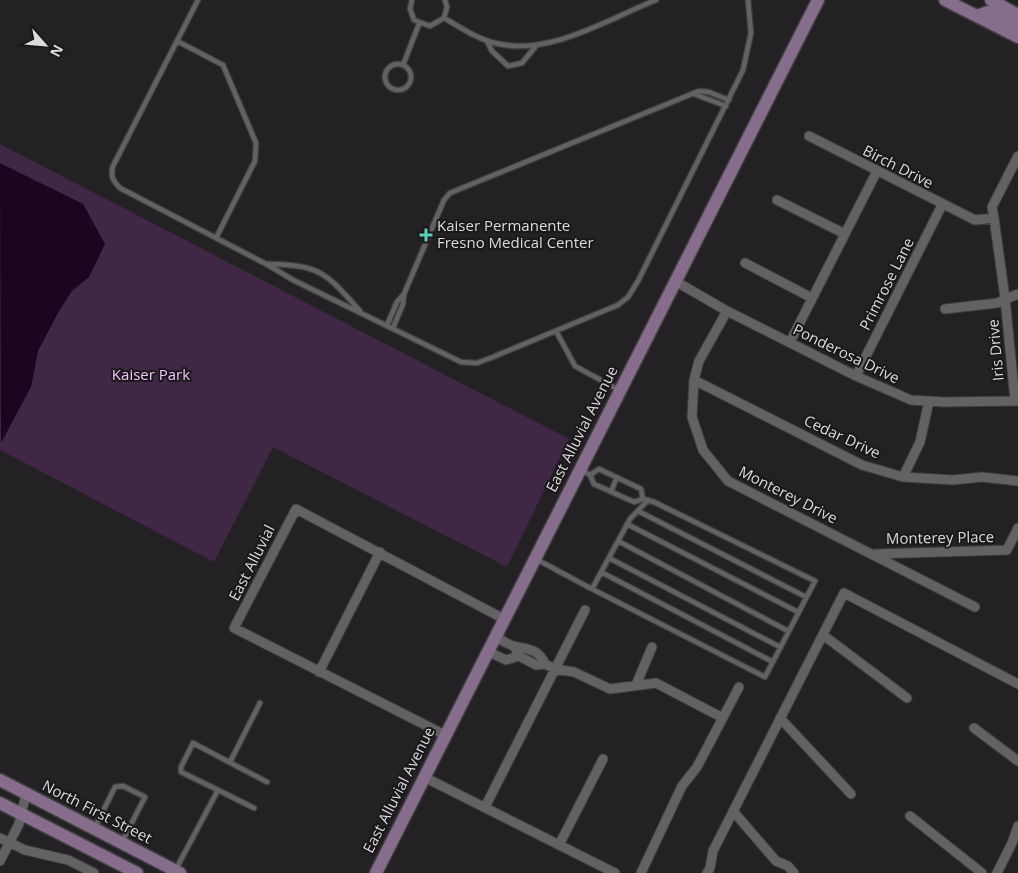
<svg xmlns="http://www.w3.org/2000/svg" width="1018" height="873" font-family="'Open Sans',sans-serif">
	<rect width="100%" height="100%" fill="#232124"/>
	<!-- green -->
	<path fill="#402745" d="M0,144L569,439L507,567L273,447L214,562L0,450Z"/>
	<!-- water -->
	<path fill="#1c0521" d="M0,163L83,204L105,244L89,277L72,291L59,311L38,351L31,387L1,443Z"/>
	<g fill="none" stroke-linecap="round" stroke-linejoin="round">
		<defs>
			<path id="lane" d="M198,0L113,166C110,176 113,181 120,188L268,265L293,280L461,362L477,363L493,357L618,305L628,297L638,281L743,70L751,33L748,0
				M412,0L410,9L414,20L430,26L444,18L447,7L445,0
				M444,18C460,27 477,39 495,43C549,57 608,19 656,0
				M177,41L223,65L256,143L255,161L216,238
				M487,41L492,51L508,66L522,63L536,46
				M385 77a13 13 0 1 1 26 0a13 13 0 1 1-26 0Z
				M403,65L419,24
				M694,94L726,106
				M268,264C321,265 326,273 360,311
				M387,325L397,302L404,294L444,200L450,193L699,91L709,92L729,100
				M393,328L403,304L404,294
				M556,331L575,366L619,390
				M581,470L590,475L594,484L634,502L643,499L641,489L599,469L590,475
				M611,492L617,477
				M643,499L654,502L815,581L765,677L592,589L630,519L648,500
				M638,511L806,597
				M627,524L798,612
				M618,541L788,631
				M609,558L780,647
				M536,559L592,589
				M601,572L773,662
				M230,762L260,703
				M218,790L181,772V767L193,743L267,782
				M95,827L115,787L123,786L145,797L122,842
				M176,869L218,790L254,808"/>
			<path id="street" d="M809,136L975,220L994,218L992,207L1018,156
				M777,200L845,234
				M994,218L1005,298L1015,400
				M745,263L812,298
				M675,281L727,311L856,376L911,400L944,402L1018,401
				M945,309L997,303L1018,294
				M727,311L699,361L694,380L692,417L703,450L728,481L975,607
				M790,342L877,171
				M856,376L942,205
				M694,380L862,465L903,477L953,480L982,477L1018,481
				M903,477L920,442L929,401
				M875,554L1007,550L1018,528
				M823,635L907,698
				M495,637C501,639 508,645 514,646C528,650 538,648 545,664
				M514,646L519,656L536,665L545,664L555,669L574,672L610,689L656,683L723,718
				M487,651L506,660L519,656
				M319,672L380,552
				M636,685L652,647
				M780,718L851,794
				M974,728L1018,761
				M445,735L234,628L296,509L504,619
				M424,777L615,873
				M485,807L585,610
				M733,811L776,861L788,866L794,873
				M910,816L982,873
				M0,838L25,850L68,860L94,873
				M559,845L603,759
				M0,861L19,824L26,794
				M641,873L682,786L697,767L739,687
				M707,873L710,868L713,851L844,593L1018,684
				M997,873L1012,843L1018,826"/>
			<path id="secondary" d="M945,0L1018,37
				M991,0L1018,15
				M977,16L988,12L1018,25
				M0,780L180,873
				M0,803L137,873
				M376,873L818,0"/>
		</defs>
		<!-- lane casing -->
		<use href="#lane" stroke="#3e3d3f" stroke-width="7"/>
		<!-- street casing -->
		<use href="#street" stroke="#3e3d3f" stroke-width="11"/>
		<!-- secondary casing -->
		<use href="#secondary" stroke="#3e3d3f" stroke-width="15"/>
		<!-- lane -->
		<use href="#lane" stroke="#636164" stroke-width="4.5"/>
		<!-- street -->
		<use href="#street" stroke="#636164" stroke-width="9"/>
		<!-- secondary -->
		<use href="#secondary" stroke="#866d8b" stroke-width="12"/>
	</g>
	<!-- markers -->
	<path fill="#5bcebb" stroke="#1a181a" stroke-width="2" d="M423.5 227.5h5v5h5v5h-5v5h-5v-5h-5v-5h5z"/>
	<g text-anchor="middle" stroke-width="4" stroke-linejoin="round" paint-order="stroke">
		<!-- street labels -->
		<g font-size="15" fill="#dbdadc" stroke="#1a181a">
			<text transform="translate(898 167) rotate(27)" y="5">Birch Drive</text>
			<text transform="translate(887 284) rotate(-63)" y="5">Primrose Lane</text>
			<text transform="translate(996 350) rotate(-95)" y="5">Iris Drive</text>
			<text transform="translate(846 354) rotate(26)" y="5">Ponderosa Drive</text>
			<text transform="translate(582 429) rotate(-63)" y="5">East Alluvial Avenue</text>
			<text transform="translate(842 437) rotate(25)" y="5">Cedar Drive</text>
			<text transform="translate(788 495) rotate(27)" y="5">Monterey Drive</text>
			<text transform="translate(940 538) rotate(-1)" y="5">Monterey Place</text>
			<text transform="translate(252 563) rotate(-63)" y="5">East Alluvial</text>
			<text transform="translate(399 790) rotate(-63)" y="5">East Alluvial Avenue</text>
			<text transform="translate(97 812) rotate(27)" y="5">North First Street</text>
		</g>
		<!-- poi labels -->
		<g font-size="15" fill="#dbdadc" stroke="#1a181a" text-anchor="start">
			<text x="437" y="231">Kaiser Permanente<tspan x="437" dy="17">Fresno Medical Center</tspan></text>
		</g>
		<!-- park labels -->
		<g font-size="15" fill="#f1c2fb" stroke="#1a181a">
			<text x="151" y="380">Kaiser Park</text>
		</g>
	</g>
	<!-- north arrow -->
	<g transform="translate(45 45) rotate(117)" stroke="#1a181a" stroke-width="4" paint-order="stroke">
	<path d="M0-4L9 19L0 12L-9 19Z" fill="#dbdadc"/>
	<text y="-8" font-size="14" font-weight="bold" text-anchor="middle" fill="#dbdadc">N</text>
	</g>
</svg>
